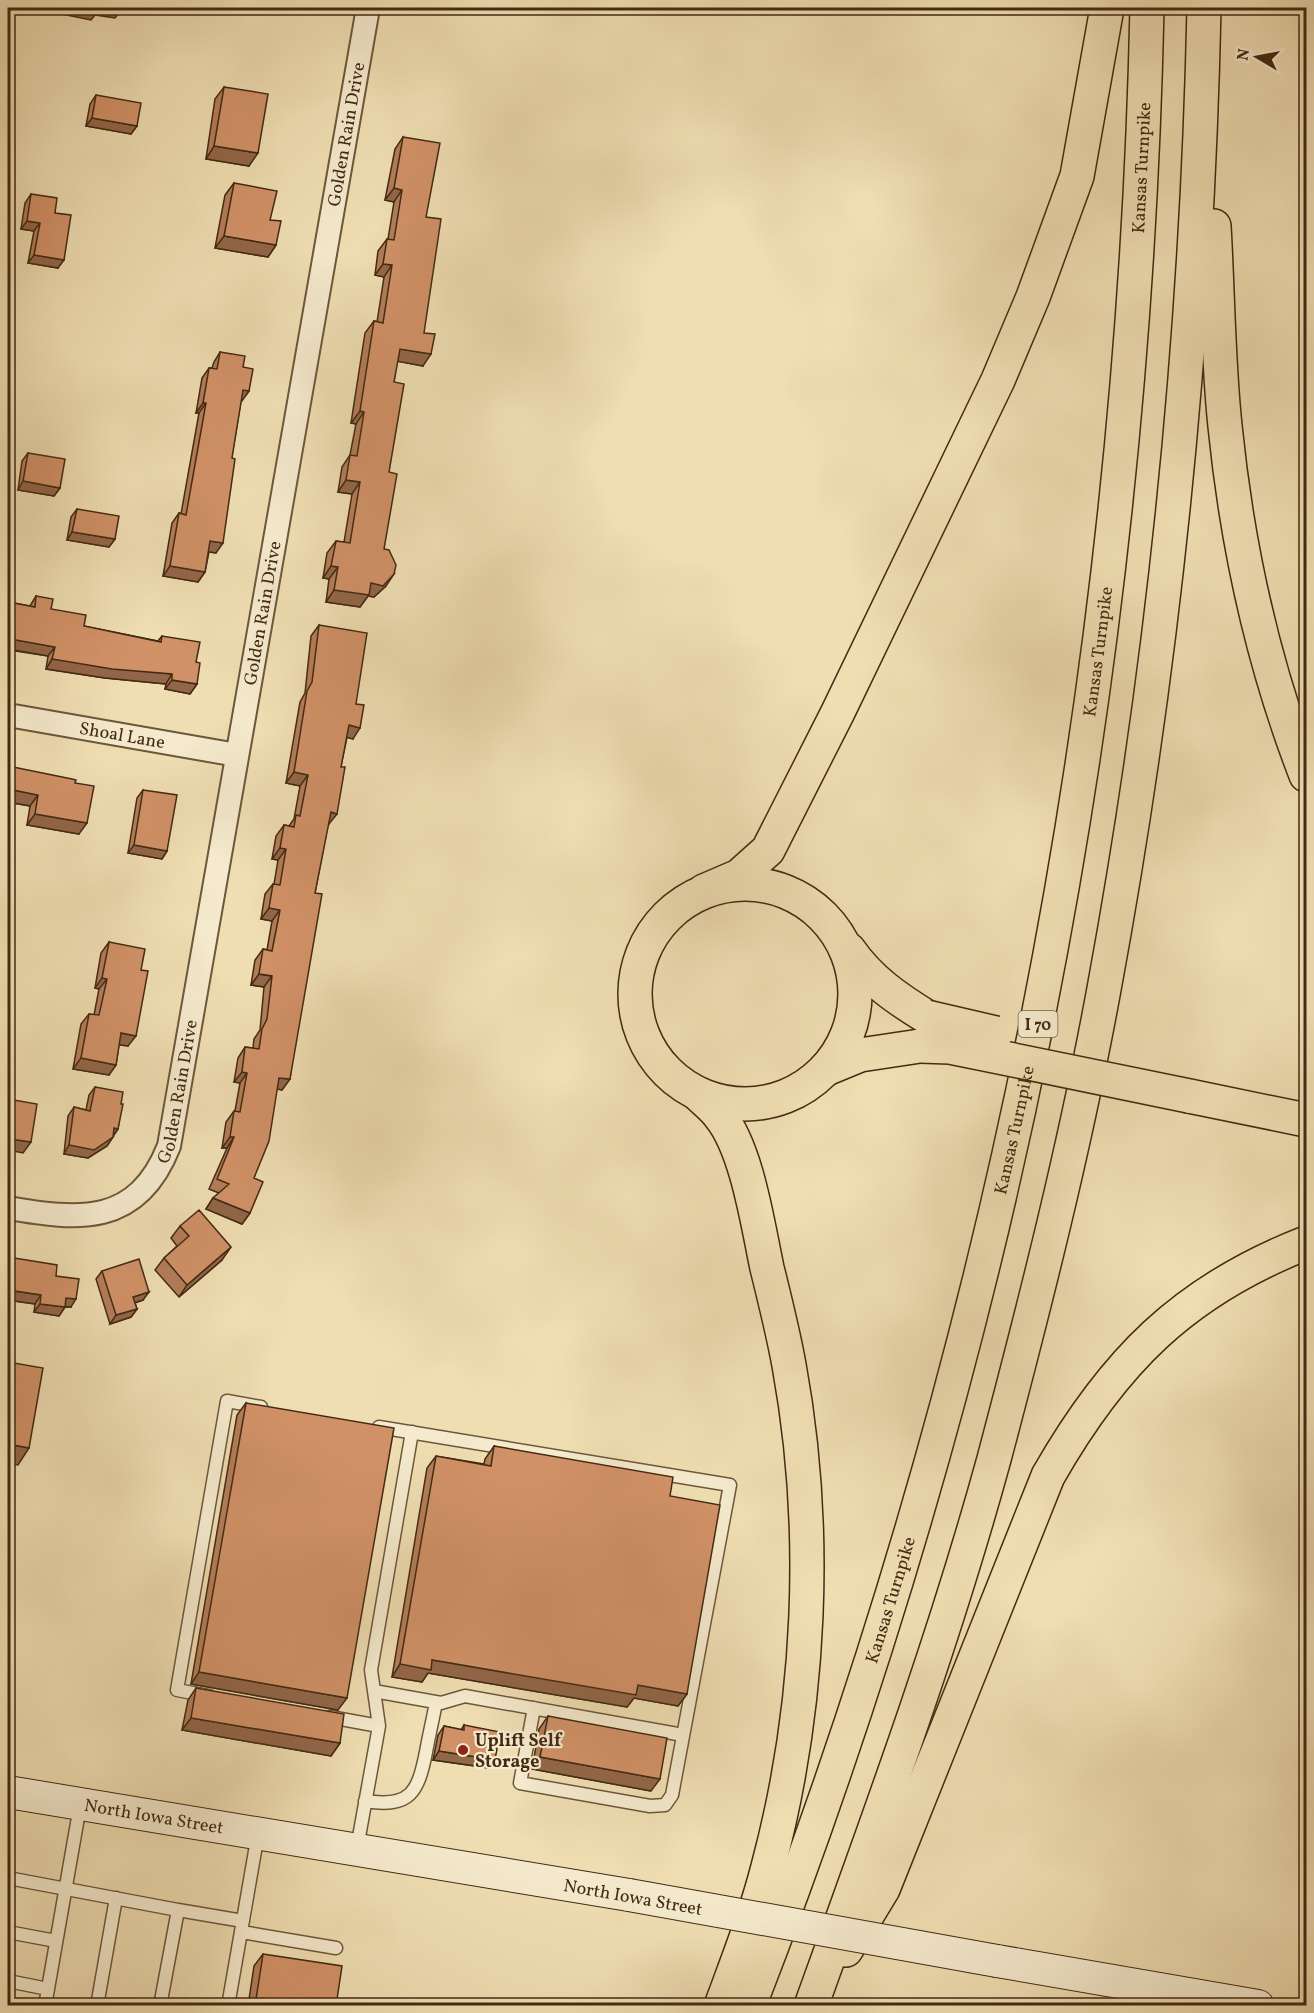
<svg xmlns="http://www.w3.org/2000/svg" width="1314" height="2013" font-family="Vollkorn,serif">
	<rect width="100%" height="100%" fill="#efdeb2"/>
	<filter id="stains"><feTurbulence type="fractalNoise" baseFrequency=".00333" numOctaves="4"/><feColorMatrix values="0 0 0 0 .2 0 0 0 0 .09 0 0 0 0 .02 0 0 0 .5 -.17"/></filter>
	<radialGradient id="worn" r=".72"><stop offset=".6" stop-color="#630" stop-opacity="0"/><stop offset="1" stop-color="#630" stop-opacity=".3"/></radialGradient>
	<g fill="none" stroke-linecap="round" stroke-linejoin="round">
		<defs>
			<path id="lane" d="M379,1427L730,1485L672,1795L665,1805L650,1806L520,1783L534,1708
				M374,1691L441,1703L465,1696L683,1735
				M209,1696L177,1690L227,1401L261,1407
				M330,1717L379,1726
				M365,1801C410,1808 418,1793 426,1752C429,1735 433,1719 436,1702
				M357,1848L379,1726L371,1670L412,1432
				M8,1878L178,1910L160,2006
				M178,1910L243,1921
				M8,1932L56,1941
				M242,1932L336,1948
				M8,1981L48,1989
				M45,2006L80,1806
				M97,2006L116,1898
				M228,2006L258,1834"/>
			<g id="street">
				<path id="s1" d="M8,715L237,755"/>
				<path id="s2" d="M8,1208C79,1220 137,1227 169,1146L368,8"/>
			</g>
			<g id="secondary">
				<path id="s3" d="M8,1792L629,1895"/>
				<path d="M997,1961L1258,2006"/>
			</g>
			<g id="highway">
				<path d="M1214,226C1218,293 1218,360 1225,426C1237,545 1263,664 1306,775"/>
				<circle cx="745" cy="994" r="110"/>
				<path d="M704,891L739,876L768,850L838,712L998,380L1033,297L1077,176L1107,8"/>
				<path d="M849,950C870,980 896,998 927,1017"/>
				<path d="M826,1069L860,1055L920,1046"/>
				<path d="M699,1095C706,1102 714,1108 719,1115C747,1148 758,1226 767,1268C775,1300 783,1332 789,1365C819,1529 811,1706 768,1867C756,1914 738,1960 721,2006"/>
				<path d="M1189,1096L1306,1120"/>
				<path d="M846,1950L883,1889L1048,1476C1113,1362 1183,1291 1306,1243"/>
				<path id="s4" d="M749,2006C1000,1360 1132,700 1147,8"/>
				<path d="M811,2006C876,1825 943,1645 994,1459C1035,1304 1075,1147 1104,989C1164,664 1197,337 1204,8"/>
			</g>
		</defs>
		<!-- lane casing -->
		<use href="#lane" stroke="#6d573b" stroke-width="15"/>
		<!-- street casing -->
		<use href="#street" stroke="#6d573b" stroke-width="26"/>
		<!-- secondary casing -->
		<use href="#secondary" stroke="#422a13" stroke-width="34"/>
		<!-- highway casing -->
		<use href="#highway" stroke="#422a13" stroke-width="36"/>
		<!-- lane -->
		<use href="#lane" stroke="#f5eacd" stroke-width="12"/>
		<!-- street -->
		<use href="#street" stroke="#f5eacd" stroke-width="22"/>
		<!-- secondary -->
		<use href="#secondary" stroke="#f5eacd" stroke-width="32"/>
		<!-- highway -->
		<use href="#highway" stroke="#efdeb2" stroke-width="33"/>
		<defs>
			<path id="secondary-bridge" d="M629,1895L997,1961"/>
			<path id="highway-bridge" d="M927,1017L996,1033
				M920,1046L950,1047L1189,1096"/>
		</defs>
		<!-- secondary-bridge casing -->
		<use href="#secondary-bridge" stroke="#422a13" stroke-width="34" stroke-linecap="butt"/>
		<!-- highway-bridge casing -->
		<use href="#highway-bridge" stroke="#422a13" stroke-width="36" stroke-linecap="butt"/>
		<!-- secondary-bridge -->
		<use href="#secondary-bridge" stroke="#f5eacd" stroke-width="32"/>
		<!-- highway-bridge -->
		<use href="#highway-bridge" stroke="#efdeb2" stroke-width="33"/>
	</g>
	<!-- wall -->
	<path fill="#b47d59" stroke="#422a13" stroke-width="1.5" d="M224,87L249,166L206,159L215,99Z
		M96,95L137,126L131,134L86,126L90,104Z
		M403,137L426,217L423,366L397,361L394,382L384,549L386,586L374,597L368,596L360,607L326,602L329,579L323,578L327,553L336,541L344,542L352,494L338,492L342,467L350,455L356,424L351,423L365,333L374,321L377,322L384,277L375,275L378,251L387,239H388L394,202L385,200L395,149Z
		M234,183L270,220L276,245L268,257L215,248L225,195Z
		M31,194L55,213L58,268L28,263L34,231L21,229L25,203Z
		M220,352L243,367L249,391L241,401L216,553L209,552L205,572L198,582L163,576L172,523L179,513L181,514L199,413H196L202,378L209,368H212L214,362Z
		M28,453L60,488L54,496L18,490L22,461Z
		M77,509L115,539L109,547L67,540L71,517Z
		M36,596L51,609L84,626L158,641L162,636L196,662L197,684L190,694L165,689L166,684L105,678L46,669L48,656L9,650L8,653V602L30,606Z
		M319,625L356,704L353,739L347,737L329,824H328L315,893L290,1079L282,1090L277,1089L254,1178L250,1213L242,1224L206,1209L213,1198L219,1193L209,1189L227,1148H222L226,1122L234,1111H235L240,1083L234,1082L238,1058L245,1047L253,1048L254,1039L260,1030L264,987L251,985L255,960L263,949L267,950L272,921L261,919L265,894L273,884H274L278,860L272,859L276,836L284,825L289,826L294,819L300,786L286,783L300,702L305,693L311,636Z
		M8,766L75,783L79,834L27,825L30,806L8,802Z
		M143,790L167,851L162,859L128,853L137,798Z
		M109,942L128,1046L119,1045L116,1065L109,1075L73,1069L81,1024L89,1014L94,1015L99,989L95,988L101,953Z
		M95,1087L121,1104L118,1129L107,1146L88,1158L64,1154L68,1116L74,1107L86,1110L89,1095Z
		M180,1226L222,1260L179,1297L155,1270L164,1258L177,1246L171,1238Z
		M102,1271L143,1300L135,1303L137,1309L131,1317L110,1324L96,1279Z
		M56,1276L71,1307H65L59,1316L34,1312L35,1304L8,1300Z
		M246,1403L338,1710L191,1684L237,1415Z
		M494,1446L670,1496L687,1694L678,1706L634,1698L627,1707L428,1673L422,1682L392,1677L427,1468L436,1456L484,1464L485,1459Z
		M196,1688L340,1743L331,1756L182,1730L188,1700Z
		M548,1716L651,1791L532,1769L539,1729Z
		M464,1725L489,1768L433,1760L438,1735L444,1726L461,1730Z
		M263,1954L336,2006H248L254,1966Z"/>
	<!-- shaded-wall -->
	<path fill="#926648" stroke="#422a13" stroke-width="1.5" d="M50,8H123L115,18L95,15L91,20L47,11Z
		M92,118L137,126L131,134L86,126Z
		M214,146L258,153L249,166L206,159Z
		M394,188L402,190L394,202L385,200Z
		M27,221L40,223L34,231L21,229Z
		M224,236L276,245L268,257L215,248Z
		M34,255L64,260L58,268L28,263Z
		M383,264L392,265L384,277L375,275Z
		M400,349L431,354L423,366L391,360Z
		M243,390L249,391L242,401L236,400Z
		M203,403H206L199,413H196Z
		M360,411L364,412L356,424L351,423Z
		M346,480L360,482L352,494L338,492Z
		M23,481L60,488L54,496L18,490Z
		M72,532L115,539L109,547L67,540Z
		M210,541L223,543L216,553L204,551Z
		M170,566L205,572L198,582L163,576Z
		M331,566L338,567L329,579L323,578Z
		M394,574L386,586L374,597L368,596L360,607L326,602L334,590L371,583Z
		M11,639L55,647L48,656L8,649Z
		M52,659L172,674L166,684L105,678L46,669Z
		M172,680L197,684L190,694L165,689Z
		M349,725L360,728L353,739L342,736Z
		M294,772L308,775L300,786L286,783Z
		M8,789L38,795L30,806L8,802Z
		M331,812L337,814L329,824L323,823Z
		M35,814L87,823L79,834L27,825Z
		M134,845L167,851L162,859L128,853Z
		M280,848L286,849L278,860L272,859Z
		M269,908L280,910L272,921L261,919Z
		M259,974L272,976L264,987L251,985Z
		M102,978L107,979L99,989L95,988Z
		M121,1033L136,1036L128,1046L114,1044Z
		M81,1058L116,1065L109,1075L73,1069Z
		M242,1072L247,1073L240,1083L234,1082Z
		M279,1078L290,1079L282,1090L272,1088Z
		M114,1128L118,1129L112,1137Z
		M113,1137L107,1146L88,1158L64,1154L69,1145Z
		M230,1137H234L227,1148H222Z
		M10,1139L31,1142L23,1153L8,1150V1142Z
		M213,1198L250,1213L242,1224L206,1209Z
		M231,1247L222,1260L179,1297L187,1285Z
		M8,1290L41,1295L35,1304L8,1300Z
		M149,1292L143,1300L127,1305L133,1297Z
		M66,1298L76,1299L71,1307L60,1306Z
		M40,1304L65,1307L59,1316L34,1312Z
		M137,1309L131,1317L110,1324L116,1315Z
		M8,1444L29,1448L18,1465L8,1463Z
		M432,1660L638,1685L687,1694L678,1706L634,1698L627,1707L428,1673L422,1682L392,1677L400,1664Z
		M199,1672L347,1698L338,1710L191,1684Z
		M191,1718L340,1743L331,1756L182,1730Z
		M439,1751L495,1760L489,1768L433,1760Z
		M540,1757L660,1779L651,1791L532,1769Z"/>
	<!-- building -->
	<path fill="#d19167" stroke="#422a13" stroke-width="1.5" d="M224,87L268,94L258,153L214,146Z
		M96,95L141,103L137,126L92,118Z
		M403,137L440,143L426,217L441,219L424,333L435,334L431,354L400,349L394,382L404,384L389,472L397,474L384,549L389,550L396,565L394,574L383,586L371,583L369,595L334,590L338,567L331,566L336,541L350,543L357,500L360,482L346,480L350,455L357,456L364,412L360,411L374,321L383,323L392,265L383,264L387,239L394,240L402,190L394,188Z
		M234,183L277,191L270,220L281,221L276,245L224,236Z
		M31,194L57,198L55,213L71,215L64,260L34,255L40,223L27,221Z
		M220,352L245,356L243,367L253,369L249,391L243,390L232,458L235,459L223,543L210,541L205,572L170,566L179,513L186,515L206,403H203L209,368L217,369Z
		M28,453L65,459L60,488L23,481Z
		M77,509L119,516L115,539L72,532Z
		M36,596L53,599L51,609L86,615L84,626L161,642L162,636L200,642L196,662L200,663L197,684L172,680V674L112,669L52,659L55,647L11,639L9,651L8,650V602L35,607Z
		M319,625L367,633L356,704L364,705L360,728L349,725L341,767H345L337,814L331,812L315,893L322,894L290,1079L279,1078L269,1141L254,1178L263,1182L250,1213L213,1198L229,1184L217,1179L234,1137H230L234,1111L240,1112L247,1073L242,1072L245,1047L259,1049L262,1029L267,1019L272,976L259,974L263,949L272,951L280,910L269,908L273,884L280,885L286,849L280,848L284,825L294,827L296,815L300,816L308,775L294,772L307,691L312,682Z
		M8,766L72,779L76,780L75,783L94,786L87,823L35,814L38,795L8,789Z
		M143,790L177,795L167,851L134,845Z
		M109,942L145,949L141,970L148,971L136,1036L121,1033L116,1065L81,1058L89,1014L99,1015L107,979L102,978Z
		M95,1087L123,1092L121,1104H123L118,1129L114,1128L113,1137L94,1150L69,1145L74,1107L90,1111Z
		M8,1099L37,1104L31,1142L10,1139L9,1145L8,1144Z
		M199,1210L231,1247L187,1285L164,1258L189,1236L180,1226Z
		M8,1257L57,1265L56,1276L79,1279L76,1299L66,1298L65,1307L40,1304L41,1295L8,1290Z
		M139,1259L149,1292L133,1297L137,1309L116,1315L102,1271Z
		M8,1362L43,1368L29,1448L8,1444Z
		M246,1403L394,1428L347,1698L199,1672Z
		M494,1446L673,1477L670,1496L720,1505L687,1694L638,1685L636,1695L432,1660L431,1670L400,1664L436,1456L491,1466Z
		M196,1688L344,1714L340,1743L191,1718Z
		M548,1716L667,1738L660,1779L540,1757Z
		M464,1725L500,1732L495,1760L439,1751L444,1726L464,1730Z
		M263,1954L342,1966L336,2006H255Z"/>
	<!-- markers -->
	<circle fill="#8f2418" stroke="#f5eacd" stroke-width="2" cx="463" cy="1750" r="6"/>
	<g text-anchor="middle" stroke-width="4.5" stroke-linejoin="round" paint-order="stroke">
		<!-- shield labels -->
		<rect fill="#f5eacd" stroke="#78644b" stroke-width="1.5" x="1018.5" y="1011" width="39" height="26" rx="4.5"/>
		<g font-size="16" font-weight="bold" fill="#422a13">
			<text x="1038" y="1030">I 70</text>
		</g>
		<!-- street labels -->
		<g font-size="18" fill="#422a13" stroke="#f5eacd">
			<text dy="6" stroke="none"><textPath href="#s2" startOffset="1220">Golden Rain Drive</textPath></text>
			<text dy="6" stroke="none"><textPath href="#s4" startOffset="1888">Kansas Turnpike</textPath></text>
			<text dy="6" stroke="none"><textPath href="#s2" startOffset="734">Golden Rain Drive</textPath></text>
			<text dy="6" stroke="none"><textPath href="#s4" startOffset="1402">Kansas Turnpike</textPath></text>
			<text dy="6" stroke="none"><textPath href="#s1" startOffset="116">Shoal Lane</textPath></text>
			<text dy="6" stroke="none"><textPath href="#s2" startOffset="248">Golden Rain Drive</textPath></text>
			<text dy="6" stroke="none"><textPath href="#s4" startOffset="916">Kansas Turnpike</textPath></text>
			<text dy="6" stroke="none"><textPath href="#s4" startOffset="430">Kansas Turnpike</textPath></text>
			<text dy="6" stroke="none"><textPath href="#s3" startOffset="148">North Iowa Street</textPath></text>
			<text transform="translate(633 1897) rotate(10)" y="6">North Iowa Street</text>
		</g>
		<!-- poi labels -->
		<g font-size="18" font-weight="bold" fill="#422a13" stroke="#f5eacd" text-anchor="start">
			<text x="475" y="1746">Uplift Self<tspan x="475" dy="21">Storage</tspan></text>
		</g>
	</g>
	<!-- margin -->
	<rect width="1314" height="2013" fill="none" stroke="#efdeb2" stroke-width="30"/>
	<rect x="9" y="9" width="1296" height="1995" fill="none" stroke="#422a13" stroke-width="3"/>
	<rect x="15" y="15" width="1284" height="1983" fill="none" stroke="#422a13" stroke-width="1.5"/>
	<!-- north arrow -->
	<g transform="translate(1257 57) rotate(280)" stroke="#f5eacd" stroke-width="4.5" paint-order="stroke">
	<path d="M0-4.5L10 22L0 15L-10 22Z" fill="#422a13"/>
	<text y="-9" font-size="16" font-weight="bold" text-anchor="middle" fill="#422a13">N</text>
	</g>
	<rect width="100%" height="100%" filter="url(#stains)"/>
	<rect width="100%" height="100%" fill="url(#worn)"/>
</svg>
